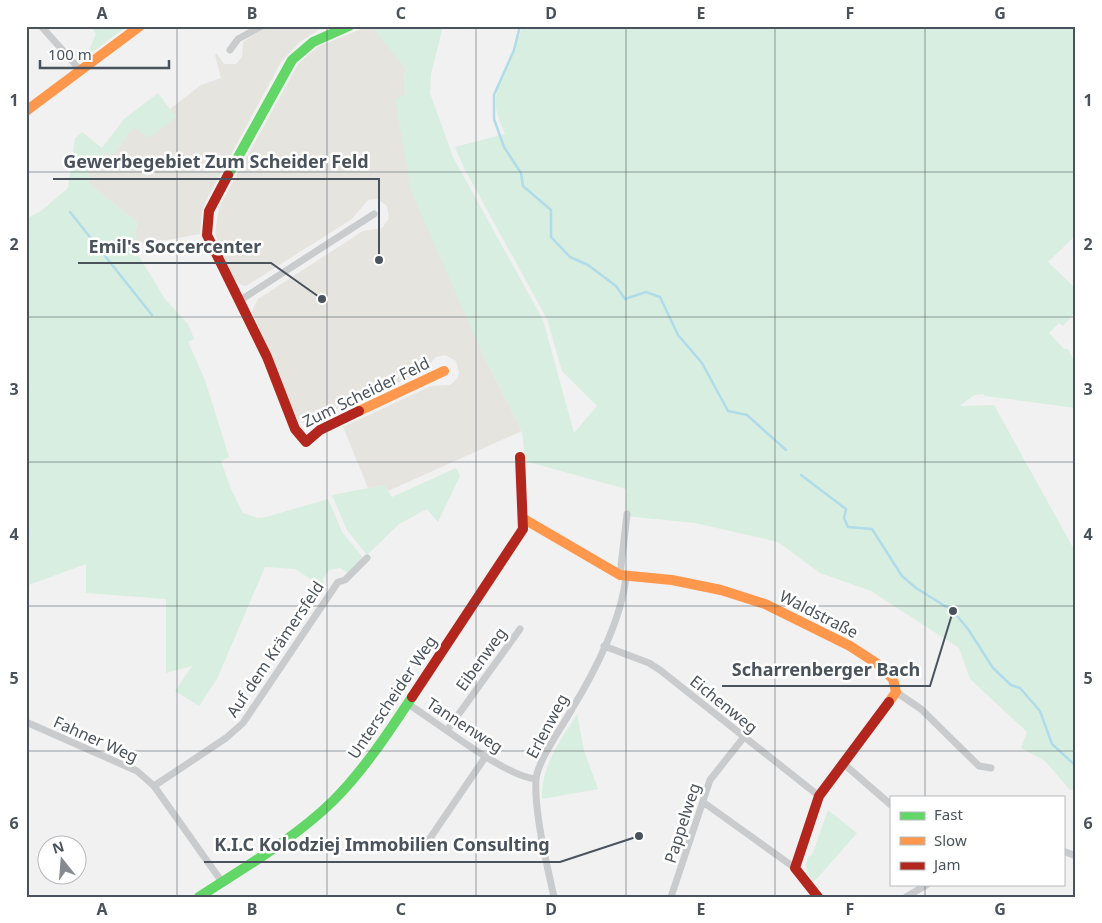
<svg xmlns="http://www.w3.org/2000/svg" width="1102" height="923" font-family="'Noto Sans',sans-serif">
	<rect width="100%" height="100%" fill="#f1f1f1"/>
	<!-- commercial -->
	<path fill="#e5e4df" d="M268,26H325L301,41L281,62L207,199L202,211L200,234L134,246L137,222L89,184L88,171L106,151L111,156L134,127L176,117L170,109L201,85L221,78L215,55L217,54L224,64H236L242,57L243,42Z
		M369,26H371L384,40L405,68L404,84L405,94L482,353L522,431L388,491L384,485L368,488L343,427L431,386L450,385L457,379L459,373L456,361L445,355L436,357L423,371L312,424H305L297,418L252,311L258,299L363,231L382,228L389,218L387,206L377,199L368,200L352,219L246,286L241,285L235,280L220,249L215,233L219,207L298,64L319,46Z"/>
	<!-- green -->
	<path fill="#d8eee0" d="M90,26H98L102,30L107,26H127L86,57L96,34Z
		M371,26H443L431,74L430,93L453,157L543,320L574,433L597,406L562,371L547,319L464,168L455,147L505,134C502,126 497,116 496,108C493,83 517,51 522,26H1076V235L1048,262L1076,289V311L1063,326L1059,323L1049,333L1064,349H1068L1076,365V408L985,396L983,394L974,395L960,406L994,405L1076,553V789L1070,790L1045,761L1021,748L1027,732L970,679L959,648L871,591L820,573L778,542L695,523L625,516L626,489L525,461L522,431L482,353L411,191L395,100L405,94L404,84L405,68Z
		M158,93L176,117L149,138L134,127L111,156L105,152L88,170L89,184L137,222L134,248L165,299L188,324L194,339L188,342L205,380L229,457L221,461L231,489L243,513L258,518L266,517L328,499L342,532L364,559L348,573L340,568L329,570L323,579L324,588L295,569L265,567L217,679L199,706L175,691L192,666L166,673V599L86,593V564L26,586V219L41,211L68,188L75,138L82,132L102,148L124,119Z
		M456,468L460,476L438,522L427,509L399,524L367,555L347,530L332,495L384,485L392,497Z
		M577,714L584,750L598,789L542,799C541,765 560,742 577,714Z
		M828,810L857,833L814,882C807,873 804,869 808,857L812,855Z"/>
	<g fill="none" stroke-linecap="round" stroke-linejoin="round">
		<!-- stream -->
		<path stroke="#b0dce9" stroke-width="2.5" d="M520,26L514,50L494,95V119L504,147L521,173L523,186L551,210V237L570,257L588,265L616,286L625,299L646,292L660,297L678,335L702,363L728,411L747,415L786,450
			M70,212L152,315
			M801,475L846,509L844,518L848,527L872,529L902,576L916,588L953,611L968,629L993,668L1011,685L1020,688L1040,711L1052,744L1076,766"/>
		<!-- street -->
		<path stroke="#c9cbcd" stroke-width="7" d="M41,26L81,71
			M230,50L238,39L262,26
			M239,301L374,214
			M620,575L627,514
			M604,646L649,663L660,670L819,796
			M896,692L921,709L979,766L991,768
			M408,704C437,722 505,777 536,779
			M26,722L137,771L154,786L222,882
			M448,729L520,629
			M844,764L891,805
			M154,786L226,738L243,723L338,582L345,580L367,558
			M703,802L795,868
			M422,850L486,756
			M1063,851L1076,856
			M554,897C547,865 534,812 536,780C537,761 562,727 572,709C594,673 622,619 626,576
			M671,897L710,780L744,737
			M906,897L928,884"/>
		<!-- fast -->
		<path stroke="#63d668" stroke-width="10" d="M228,175L292,60L313,42L349,26
			M199,897C245,867 294,839 333,801C364,770 388,733 412,697"/>
		<!-- slow -->
		<path stroke="#ff974d" stroke-width="10" d="M26,111L140,26
			M359,411L444,371
			M524,519L620,575L672,580L721,590L765,604L850,646L879,665L893,679L896,692L889,702"/>
		<!-- jam -->
		<path stroke="#b3261e" stroke-width="10" d="M228,175L209,211L207,235L267,357L295,429L306,442L320,430L359,411
			M412,697L523,529L520,457
			M818,897L795,868L819,796L889,702"/>
	</g>
	<!-- grid -->
	<path fill="none" stroke="#4a535c" stroke-width="1" stroke-opacity="0.55" d="M177,26V897M327,26V897M476,26V897M626,26V897M775,26V897M925,26V797M26,172H1076M26,317H1076M26,462H1076M26,606H1076M26,751H1076M925,884V897"/>
	<g text-anchor="middle" stroke-width="5" stroke-linejoin="round" paint-order="stroke">
		<!-- street labels -->
		<g font-size="16" fill="#4a535c" stroke="#fff">
			<text transform="translate(366 392) rotate(-26)" y="6">Zum Scheider Feld</text>
			<text transform="translate(819 614) rotate(27)" y="6">Waldstraße</text>
			<text transform="translate(275 649) rotate(-56)" y="6">Auf dem Krämersfeld</text>
			<text transform="translate(481 659) rotate(-54)" y="6">Eibenweg</text>
			<text transform="translate(392 697) rotate(-56)" y="6">Unterscheider Weg</text>
			<text transform="translate(724 704) rotate(39)" y="6">Eichenweg</text>
			<text transform="translate(465 725) rotate(33)" y="6">Tannenweg</text>
			<text transform="translate(547 726) rotate(-62)" y="6">Erlenweg</text>
			<text transform="translate(96 739) rotate(24)" y="6">Fahner Weg</text>
			<text transform="translate(682 823) rotate(-72)" y="6">Pappelweg</text>
		</g>
	</g>
	<!-- callouts -->
	<path fill="none" stroke="#4a535c" stroke-width="2" d="M379 260L379 179H53M322 299L271 263H78M953 611L930 686H722M639 836L560 862H204"/>
	<g fill="#4a535c" stroke="#fff" stroke-width="2">
		<circle cx="379" cy="260" r="5"/>
		<circle cx="322" cy="299" r="5"/>
		<circle cx="953" cy="611" r="5"/>
		<circle cx="639" cy="836" r="5"/>
	</g>
	<g font-size="18" text-anchor="middle" font-weight="bold" fill="#4a535c" stroke="#fff" stroke-width="5" stroke-linejoin="round" paint-order="stroke">
		<text x="216" y="168">Gewerbegebiet Zum Scheider Feld</text>
		<text x="175" y="253">Emil's Soccercenter</text>
		<text x="826" y="676">Scharrenberger Bach</text>
		<text x="382" y="851">K.I.C Kolodziej Immobilien Consulting</text>
	</g>
	<!-- border -->
	<rect width="1102" height="923" fill="none" stroke="#ffffff" stroke-width="55"/>
	<!-- legend -->
	<rect x="890" y="796" width="175" height="90" fill="#ffffff" stroke="#b7babe"/>
	<rect x="900" y="812" width="25" height="8" fill="#63d668" stroke="#b7babe"/>
	<text x="934" y="820" font-size="15" fill="#4a535c">Fast</text>
	<rect x="900" y="837" width="25" height="8" fill="#ff974d" stroke="#b7babe"/>
	<text x="934" y="846" font-size="15" fill="#4a535c">Slow</text>
	<rect x="900" y="862" width="25" height="8" fill="#b3261e" stroke="#b7babe"/>
	<text x="934" y="870" font-size="15" fill="#4a535c">Jam</text>
	<!-- north arrow -->
	<g transform="translate(62 860) rotate(343)"><circle r="24" fill="#ffffff" stroke="#b7babe"/>
	<path d="M0-4L9 19L0 12L-9 19Z" fill="#848a90"/>
	<text y="-8" font-size="14" font-weight="bold" text-anchor="middle" fill="#4a535c">N</text>
	</g>
	<!-- scale -->
	<path d="M40 60v8h129v-8" fill="none" stroke="#4a535c" stroke-width="2.5"/>
	<text x="48" y="60" font-size="15" fill="#4a535c" stroke="#ffffff" stroke-width="4" paint-order="stroke">100 m</text>
	<rect x="28" y="28" width="1046" height="868" fill="none" stroke="#4a535c" stroke-width="2"/>
	<g font-size="16" text-anchor="middle" font-weight="bold" fill="#4a535c">
		<text x="102" y="19">A</text>
		<text x="252" y="19">B</text>
		<text x="401" y="19">C</text>
		<text x="551" y="19">D</text>
		<text x="701" y="19">E</text>
		<text x="850" y="19">F</text>
		<text x="1000" y="19">G</text>
		<text x="14" y="106">1</text>
		<text x="1088" y="106">1</text>
		<text x="14" y="250">2</text>
		<text x="1088" y="250">2</text>
		<text x="14" y="395">3</text>
		<text x="1088" y="395">3</text>
		<text x="14" y="540">4</text>
		<text x="1088" y="540">4</text>
		<text x="14" y="684">5</text>
		<text x="1088" y="684">5</text>
		<text x="14" y="829">6</text>
		<text x="1088" y="829">6</text>
		<text x="102" y="915">A</text>
		<text x="252" y="915">B</text>
		<text x="401" y="915">C</text>
		<text x="551" y="915">D</text>
		<text x="701" y="915">E</text>
		<text x="850" y="915">F</text>
		<text x="1000" y="915">G</text>
	</g>
</svg>
